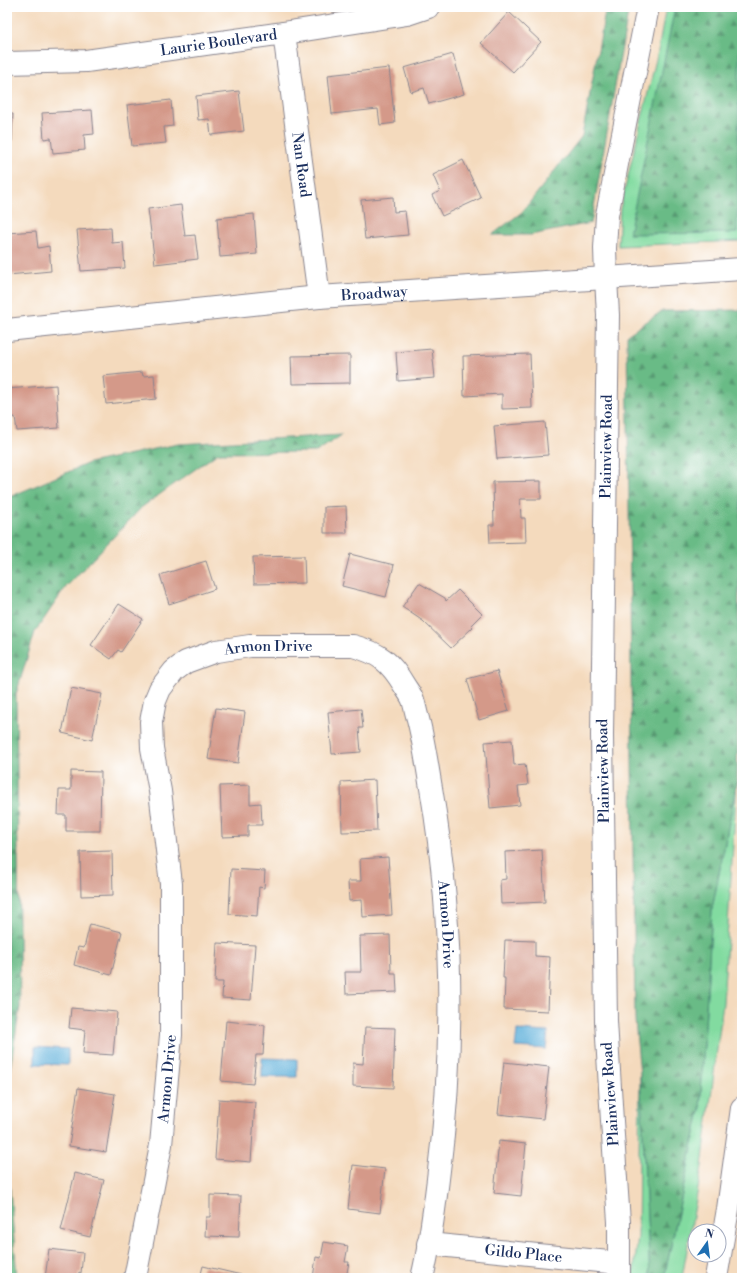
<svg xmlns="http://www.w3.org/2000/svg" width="749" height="1285" font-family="'Libre Bodoni',serif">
	<defs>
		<pattern id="forest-firs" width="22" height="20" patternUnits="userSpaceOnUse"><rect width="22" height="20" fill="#69bb86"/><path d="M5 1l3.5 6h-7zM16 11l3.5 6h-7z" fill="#569871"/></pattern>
	</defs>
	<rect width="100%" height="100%" fill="#fff"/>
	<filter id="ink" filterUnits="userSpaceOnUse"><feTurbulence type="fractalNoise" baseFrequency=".025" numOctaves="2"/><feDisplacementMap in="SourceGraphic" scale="8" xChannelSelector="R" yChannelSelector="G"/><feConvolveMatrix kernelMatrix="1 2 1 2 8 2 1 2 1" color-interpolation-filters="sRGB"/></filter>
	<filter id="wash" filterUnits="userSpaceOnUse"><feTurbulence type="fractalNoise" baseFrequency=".012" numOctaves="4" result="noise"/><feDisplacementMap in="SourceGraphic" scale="16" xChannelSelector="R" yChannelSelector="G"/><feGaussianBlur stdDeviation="0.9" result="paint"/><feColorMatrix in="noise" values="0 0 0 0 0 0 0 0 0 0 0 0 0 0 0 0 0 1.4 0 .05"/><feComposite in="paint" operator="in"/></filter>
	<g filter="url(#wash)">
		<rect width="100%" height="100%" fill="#f4dabd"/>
		<!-- green -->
		<path fill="#82dba0" stroke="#4e857f" d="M666,7H742V241L618,246L620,209L658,51Z
			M737,782L723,1003L702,1166L682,1278H664L700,1110L712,909Z
			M640,1075L650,1278H633L638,1237Z"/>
		<!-- forest -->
		<path fill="url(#forest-firs)" stroke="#427572" d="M606,7H629L591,223L531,235H492L522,212L582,136Z
			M675,7H740L737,233L629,234Z
			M742,310V459L739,586L737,782L712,909L700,1110L664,1278H650L640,1075L635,1020L627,335L662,311Z
			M342,435L316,452L218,453L142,507L66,587L35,632L16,694L20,1007L7,1088V498L89,463L178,444Z
			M7,1152L17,1278H7Z"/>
		<!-- water -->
		<path fill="#5fb0da" stroke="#3d709c" d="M517,1030L548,1032L546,1049L515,1047Z
			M35,1047L68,1049V1065L35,1064Z
			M262,1058L297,1059V1077H262Z"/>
		<g id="blocks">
			<!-- building -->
			<path fill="#d49989" d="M509,12L541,42L513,72L481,43Z
				M453,54L464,94L429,104L424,88L411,92L404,68Z
				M389,68L395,123L380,125L378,109L332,114L328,75Z
				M239,91L244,131L211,135L209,119L198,120L196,96Z
				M171,100L173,126L164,127L166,143L132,146L127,105Z
				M92,110L94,134L84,135L85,150L53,153L51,138L44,139L42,113Z
				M7,113L13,114L12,141H7Z
				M463,160L481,198L442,216L432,195L440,191L433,175Z
				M393,197L394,212L405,211L408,235L365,239L361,200Z
				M181,205L185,236L195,235L198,259L155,264L148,209Z
				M254,214L257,254L220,257L217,218Z
				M111,228L112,243L123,242L125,268L81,271L77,230Z
				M36,231L38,248L49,246L51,271L8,275L7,233Z
				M432,349L435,378L398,381L396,352Z
				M530,354L532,408L502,409V394L464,396L463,356Z
				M350,355V383L292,384L291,356Z
				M142,372L143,376L154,375L156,399L106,404L103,376Z
				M56,385L59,428L17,431L15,417L7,418V389Z
				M545,422L548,455L497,459L494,426Z
				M541,481V499H520L521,518H525L526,542L490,543L489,525H494L493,482Z
				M346,506L347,533H324V507Z
				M350,554L394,565L386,597L342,586Z
				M304,556L305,583L254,584L253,557Z
				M206,561L215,589L169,604L160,575Z
				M419,583L445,598L446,601L458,590L482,614L471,625L473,627L451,648L423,621L402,607Z
				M119,604L143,619L121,652L118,650L111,659L91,645Z
				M497,671L509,711L479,720L467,679Z
				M71,688L102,694L92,740L62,733Z
				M216,708L245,712L238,763L208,759Z
				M361,709L363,728H359L361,752L332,754L328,712Z
				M512,740L514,765L525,764L528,785L518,786L520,805L490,808L485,742Z
				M71,771L101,772L100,831H66V815H58L59,790H71Z
				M375,780L377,831L342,832L341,782Z
				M250,785V804L261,803L262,825H248V836L222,837L220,786Z
				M542,850L545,902L501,904L500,880L506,879L505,852Z
				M112,851L113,895L81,896L80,852Z
				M388,857L392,915L363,917L362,900L349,901L348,881H361L360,859Z
				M231,869L265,871L264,888L259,887L257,916L229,914Z
				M90,924L122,932L111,975L74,965L78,947L84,948Z
				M390,935L391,973H396L397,992L346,994L345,972H361L360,936Z
				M505,940L535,941V956L550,957L548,1011L504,1009L505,978H503Z
				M217,943L255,945L251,1000L222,998L223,982H215Z
				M71,1008L117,1012L113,1055L83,1053L85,1030L69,1028Z
				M226,1021L265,1025L263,1055H256L253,1084L221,1081Z
				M365,1027L395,1028L393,1088L353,1086V1063L363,1064Z
				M504,1062L549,1067L543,1119L498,1114Z
				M78,1088L115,1094L106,1152L69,1146Z
				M219,1099L255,1102L251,1162L215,1159Z
				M499,1141L526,1144L521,1196L494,1193Z
				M353,1165L385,1169L380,1213L348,1209Z
				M75,1173L104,1180L90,1237L61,1230Z
				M210,1195L241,1196L239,1237L205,1236L206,1217H210Z
				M324,1242L348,1246L345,1262H349L346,1278H313L316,1257L321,1258Z
				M49,1249L83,1253L81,1273L79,1272L78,1278H45Z
				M203,1266L250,1277V1278H200Z"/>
		</g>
	</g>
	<g filter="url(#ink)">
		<use href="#blocks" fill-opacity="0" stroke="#88848e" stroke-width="1"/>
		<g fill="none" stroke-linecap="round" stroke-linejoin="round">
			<defs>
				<g id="minor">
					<path id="s1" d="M284,33L319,297"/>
					<path id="s2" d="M7,63L86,61L284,33L407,14L428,7"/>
					<path id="s3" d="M428,1244L619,1263V1222L612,1121L606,1021L602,735L608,315L606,278"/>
					<path id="s4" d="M135,1278L161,1145L171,1035V884L160,791L152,748L151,722L155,701L160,689L174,671L186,662L216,651L250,646H353C380,653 391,663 404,685C407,690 411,695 413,700C415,706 416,713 418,719C424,742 427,765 431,788C453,917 455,1049 438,1179C434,1212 430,1246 422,1278"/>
				</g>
				<g id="major">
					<path id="s5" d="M7,330L319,297L742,269"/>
				</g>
				<path id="highway" d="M606,278L605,248L607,215L648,7
					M619,1263V1278
					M716,1278L728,1209L742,1108"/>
			</defs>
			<!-- minor casing -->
			<use href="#minor" stroke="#88848e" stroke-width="24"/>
			<!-- major casing -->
			<use href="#major" stroke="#88848e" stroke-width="24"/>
			<!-- highway casing -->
			<use href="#highway" stroke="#88848e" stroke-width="24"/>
			<!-- minor -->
			<use href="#minor" stroke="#fff" stroke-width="22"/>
			<!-- major -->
			<use href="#major" stroke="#fff" stroke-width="22"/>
			<!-- highway -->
			<use href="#highway" stroke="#fff" stroke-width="22"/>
		</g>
	</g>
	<g text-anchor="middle" stroke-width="3" stroke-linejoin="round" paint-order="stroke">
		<!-- street labels -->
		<g font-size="15" fill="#1b2f5e" stroke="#fff">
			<text dy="5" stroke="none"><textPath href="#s2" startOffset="213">Laurie Boulevard</textPath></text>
			<text dy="5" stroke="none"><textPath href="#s1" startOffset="133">Nan Road</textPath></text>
			<text dy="5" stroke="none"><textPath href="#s5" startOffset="369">Broadway</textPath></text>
			<text dy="5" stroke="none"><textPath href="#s3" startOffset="1009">Plainview Road</textPath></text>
			<text dy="5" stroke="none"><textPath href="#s4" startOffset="717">Armon Drive</textPath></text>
			<text transform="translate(603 771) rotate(-91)" y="5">Plainview Road</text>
			<text dy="5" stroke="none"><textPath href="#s4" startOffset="1113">Armon Drive</textPath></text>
			<text dy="5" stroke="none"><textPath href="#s4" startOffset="202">Armon Drive</textPath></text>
			<text transform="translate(610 1094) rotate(-94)" y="5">Plainview Road</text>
			<text dy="5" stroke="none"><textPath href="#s3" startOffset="96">Gildo Place</textPath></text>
		</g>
	</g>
	<!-- margin -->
	<rect width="749" height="1285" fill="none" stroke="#fff" stroke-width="24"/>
	<!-- north arrow -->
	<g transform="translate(707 1243) rotate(14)"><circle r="19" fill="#ffffff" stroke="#a4acbf"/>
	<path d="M0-3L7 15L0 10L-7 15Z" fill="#1f6fb2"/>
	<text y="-6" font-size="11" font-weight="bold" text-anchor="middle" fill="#1b2f5e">N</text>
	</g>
</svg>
